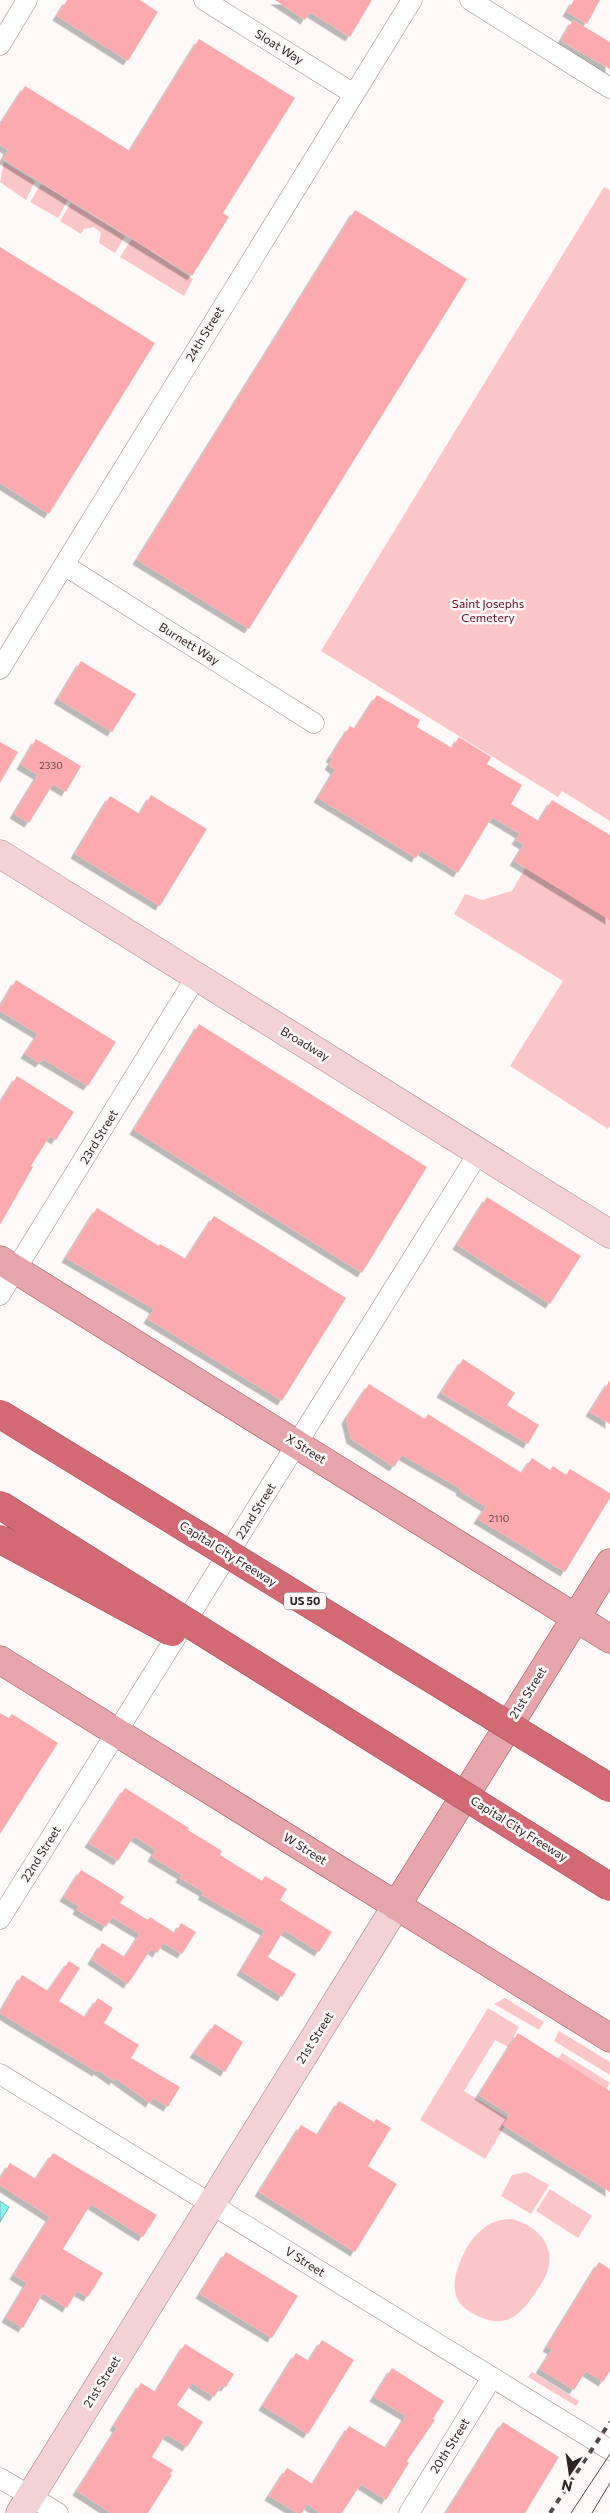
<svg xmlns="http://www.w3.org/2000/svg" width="610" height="2513" font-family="Commissioner,sans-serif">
	<defs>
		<filter id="shadow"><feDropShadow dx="-4.5" dy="4.5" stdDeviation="0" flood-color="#0004"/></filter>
	</defs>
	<rect width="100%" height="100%" fill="#fef9f9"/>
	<!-- green -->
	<path fill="#fac6c8" d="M4,162L35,181L26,200L0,182Z
		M41,184L68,200L58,218L30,202Z
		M604,187L610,190V821L562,791L558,797L321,651Z
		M71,203L125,236L115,253L99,243L101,233L94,227L84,229L81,234L60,221Z
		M132,239L193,279L184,296L120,257Z
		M526,867L610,919V1125L608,1129L510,1066L563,981L454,914L465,894L482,900L512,891Z
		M505,1998L544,2022L539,2030L494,2004Z
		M488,2008L519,2027L508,2047L495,2040L464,2091L509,2119L485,2159L420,2120Z
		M559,2031L610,2062V2075L554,2041Z
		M562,2053L610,2083L606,2089L558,2059Z
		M526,2172L549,2185L531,2214L501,2196L512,2175Z
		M550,2189L592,2216L578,2238L536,2211Z
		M512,2219C538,2226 558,2247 546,2275C543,2282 538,2289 534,2295C527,2305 518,2317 506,2320C492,2324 478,2317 467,2310C451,2299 453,2280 459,2265C468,2240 485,2218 512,2219Z
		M532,2372L579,2401L576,2406L528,2377Z"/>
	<!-- water -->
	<path fill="#8cf4f0" stroke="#70b5b3" d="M0,2201L9,2207L0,2222Z"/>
	<!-- building -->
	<path fill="#fcaaae" filter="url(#shadow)" d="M67,0H140L158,12L128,61L57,16Z
		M275,0H372L350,37L310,12L305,20Z
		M574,0H600L587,24L567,12Z
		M573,20L610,42V69L561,41Z
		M199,39L295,98L223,213L229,217L192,276L3,159L8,150L0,145V125L25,86L130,151Z
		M355,210L467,279L249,629L137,560Z
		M0,247L155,343L49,514L0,483Z
		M81,661L136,694L112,732L58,699Z
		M377,695L420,720L417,727L452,748L459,737L491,757L487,764L522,785L511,804L539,821L552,800L610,835V920L514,861L524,845L516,840L520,834L492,817L458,873L421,850L416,858L318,798L335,770L329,765L333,759L330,758L350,726L355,729Z
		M36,739L81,766L66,792L53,784L29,823L14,814L38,775L21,765Z
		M0,742L18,752L0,783Z
		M151,795L207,829L160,906L75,854L110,796L140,814Z
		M16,980L116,1042L88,1086L43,1059L40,1063L25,1054L38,1034L0,1011V1007Z
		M199,1024L427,1167L362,1273L134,1130Z
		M17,1076L74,1112L56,1140L50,1136L31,1166L33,1167L0,1225V1103Z
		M487,1197L581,1256L550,1304L457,1245Z
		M97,1208L159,1246L160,1244L186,1259L214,1216L346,1298L282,1401L148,1319L154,1309L66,1258Z
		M463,1359L515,1393L507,1405L539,1425L528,1444L441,1393Z
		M610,1380V1424L590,1412Z
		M369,1384L425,1419L428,1414L522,1473L532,1458L550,1470L553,1466L566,1475L570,1469L610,1493V1498L565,1572L478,1519L486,1507L460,1491L461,1489L402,1455L394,1467L351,1439L346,1419Z
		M0,1713L9,1718L12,1714L58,1743L0,1834Z
		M125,1788L189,1828L188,1830L222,1851L220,1855L262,1881L265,1876L287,1889L280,1900L332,1932L319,1952L284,1930L268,1957L296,1974L282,1997L241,1971L265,1931L202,1895L204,1892L180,1878L182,1875L152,1857L156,1850L134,1836L118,1861L89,1843Z
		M81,1870L114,1890L124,1897L120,1903L148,1920L150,1917L175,1933L181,1923L196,1932L182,1954L163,1943L157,1953L151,1949L128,1984L92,1960L102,1943L125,1957L140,1934L112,1917L106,1927L77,1910L79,1906L64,1897Z
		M69,1961L80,1968L59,2001L85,2017L98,1998L113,2008L104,2023L139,2045L131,2058L180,2087L168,2107L153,2098L150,2103L115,2078L114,2081L98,2070L97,2072L0,2013L22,1975L48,1991Z
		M215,2024L243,2042L225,2072L194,2053Z
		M518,2033L610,2091V2192L503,2125L510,2115L479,2095Z
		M339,2101L374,2122L376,2119L391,2128L368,2166L397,2184L355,2252L259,2192L301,2125L318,2135Z
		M53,2153L157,2215L143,2237L91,2204L63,2249L103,2273L88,2297L77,2291L67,2308L43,2293L23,2328L6,2318L27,2283L14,2275L50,2217L0,2185V2179L10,2163L36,2179Z
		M226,2252L298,2296L272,2338L200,2294Z
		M599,2262L610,2269V2371L603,2382L586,2371L574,2390L540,2369L552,2350L547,2347Z
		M322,2340L354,2360L308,2434L263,2406L296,2353L309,2361Z
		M185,2344L234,2374L226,2387L222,2385L214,2397L192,2383L177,2405L203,2422L187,2447L166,2434L152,2457L173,2470L170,2474L172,2475L148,2513H111L77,2491L117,2428L114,2426L141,2383L156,2392Z
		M392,2368L444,2401L433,2419L435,2420L407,2461L409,2463L386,2500L361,2484L342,2513H320L307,2504L302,2513H297L269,2496L287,2468L313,2484L349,2426L386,2448L406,2416L374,2397Z
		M503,2422L559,2457L525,2513H446Z"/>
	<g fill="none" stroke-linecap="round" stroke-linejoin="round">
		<defs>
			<path id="minor" d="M204,0L354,94
				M470,0L610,88
				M0,45L27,0
				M64,565L314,723
				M0,669L412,0
				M0,1295L196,977
				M0,1919L479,1152
				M0,2074L610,2450
				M0,2478L58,2513
				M409,2513L491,2379"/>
			<path id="secondary" d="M0,854L610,1234
				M20,2513L396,1906"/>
			<path id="primary" d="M0,1260L610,1639
				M0,1660L610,2038
				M396,1906L610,1563"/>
		</defs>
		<!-- minor casing -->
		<use href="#minor" stroke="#9e8485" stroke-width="21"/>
		<!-- secondary casing -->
		<use href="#secondary" stroke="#9e8485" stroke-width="29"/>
		<!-- primary casing -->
		<use href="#primary" stroke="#995057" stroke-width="29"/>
		<!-- minor -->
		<use href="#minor" stroke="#fff" stroke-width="20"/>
		<!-- secondary -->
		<use href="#secondary" stroke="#f2d2d5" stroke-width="28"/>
		<!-- primary -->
		<use href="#primary" stroke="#e5a5ab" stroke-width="28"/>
		<!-- tram -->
		<path stroke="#53494a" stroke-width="1" d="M571,2513L610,2454
			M592,2513L610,2483"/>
		<!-- rail -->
		<path stroke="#53494a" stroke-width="4" stroke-dasharray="6 6" stroke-linecap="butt" d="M550,2513L610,2422"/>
		<defs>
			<path id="motorway-bridge" d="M0,1414L610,1788
				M0,1505L610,1887
				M0,1539L172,1632"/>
		</defs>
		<!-- motorway-bridge casing -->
		<use href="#motorway-bridge" stroke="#995057" stroke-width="29" stroke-linecap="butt"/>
		<!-- motorway-bridge -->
		<use href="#motorway-bridge" stroke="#d36973" stroke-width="28"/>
	</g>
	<g text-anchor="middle" stroke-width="5" stroke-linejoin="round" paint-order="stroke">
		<!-- number labels -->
		<g font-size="10" fill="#624546">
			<text x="51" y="769">2330</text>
			<text x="499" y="1522">2110</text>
		</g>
		<!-- shield labels -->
		<rect fill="#fef9f9" stroke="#6c6364" stroke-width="1" x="284" y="1592.5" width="42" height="17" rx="4"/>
		<g font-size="11" font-weight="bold" fill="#2e2324">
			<text x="305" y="1605">US 50</text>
		</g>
		<!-- street labels -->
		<g font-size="12" fill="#2e2324" stroke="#fef9f9">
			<text transform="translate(279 47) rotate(32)" y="4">Sloat Way</text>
			<text transform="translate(205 334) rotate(-59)" y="4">24th Street</text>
			<text transform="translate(189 644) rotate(32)" y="4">Burnett Way</text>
			<text transform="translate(305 1044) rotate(31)" y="4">Broadway</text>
			<text transform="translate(99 1137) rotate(-59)" y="4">23rd Street</text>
			<text transform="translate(306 1449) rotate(32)" y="4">X Street</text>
			<text transform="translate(256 1511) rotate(-58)" y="4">22nd Street</text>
			<text transform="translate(228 1554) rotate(32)" y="4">Capital City Freeway</text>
			<text transform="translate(528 1693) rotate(-58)" y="4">21st Street</text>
			<text transform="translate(519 1829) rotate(32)" y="4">Capital City Freeway</text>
			<text transform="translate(305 1849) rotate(32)" y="4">W Street</text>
			<text transform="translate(41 1854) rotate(-58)" y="4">22nd Street</text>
			<text transform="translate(315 2038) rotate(-58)" y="4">21st Street</text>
			<text transform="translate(305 2262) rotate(32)" y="4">V Street</text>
			<text transform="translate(102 2382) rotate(-58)" y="4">21st Street</text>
			<text transform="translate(450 2446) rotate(-58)" y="4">20th Street</text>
		</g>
		<!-- park labels -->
		<g font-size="12" fill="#66041e" stroke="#fef9f9">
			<text x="488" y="608">Saint Josephs<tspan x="488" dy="14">Cemetery</tspan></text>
		</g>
	</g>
	<!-- north arrow -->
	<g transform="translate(570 2473) rotate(193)" stroke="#fef9f9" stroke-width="4" paint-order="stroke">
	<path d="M0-4L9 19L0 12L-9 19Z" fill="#2e2324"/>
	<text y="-8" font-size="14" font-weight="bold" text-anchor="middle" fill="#2e2324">N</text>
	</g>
</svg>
